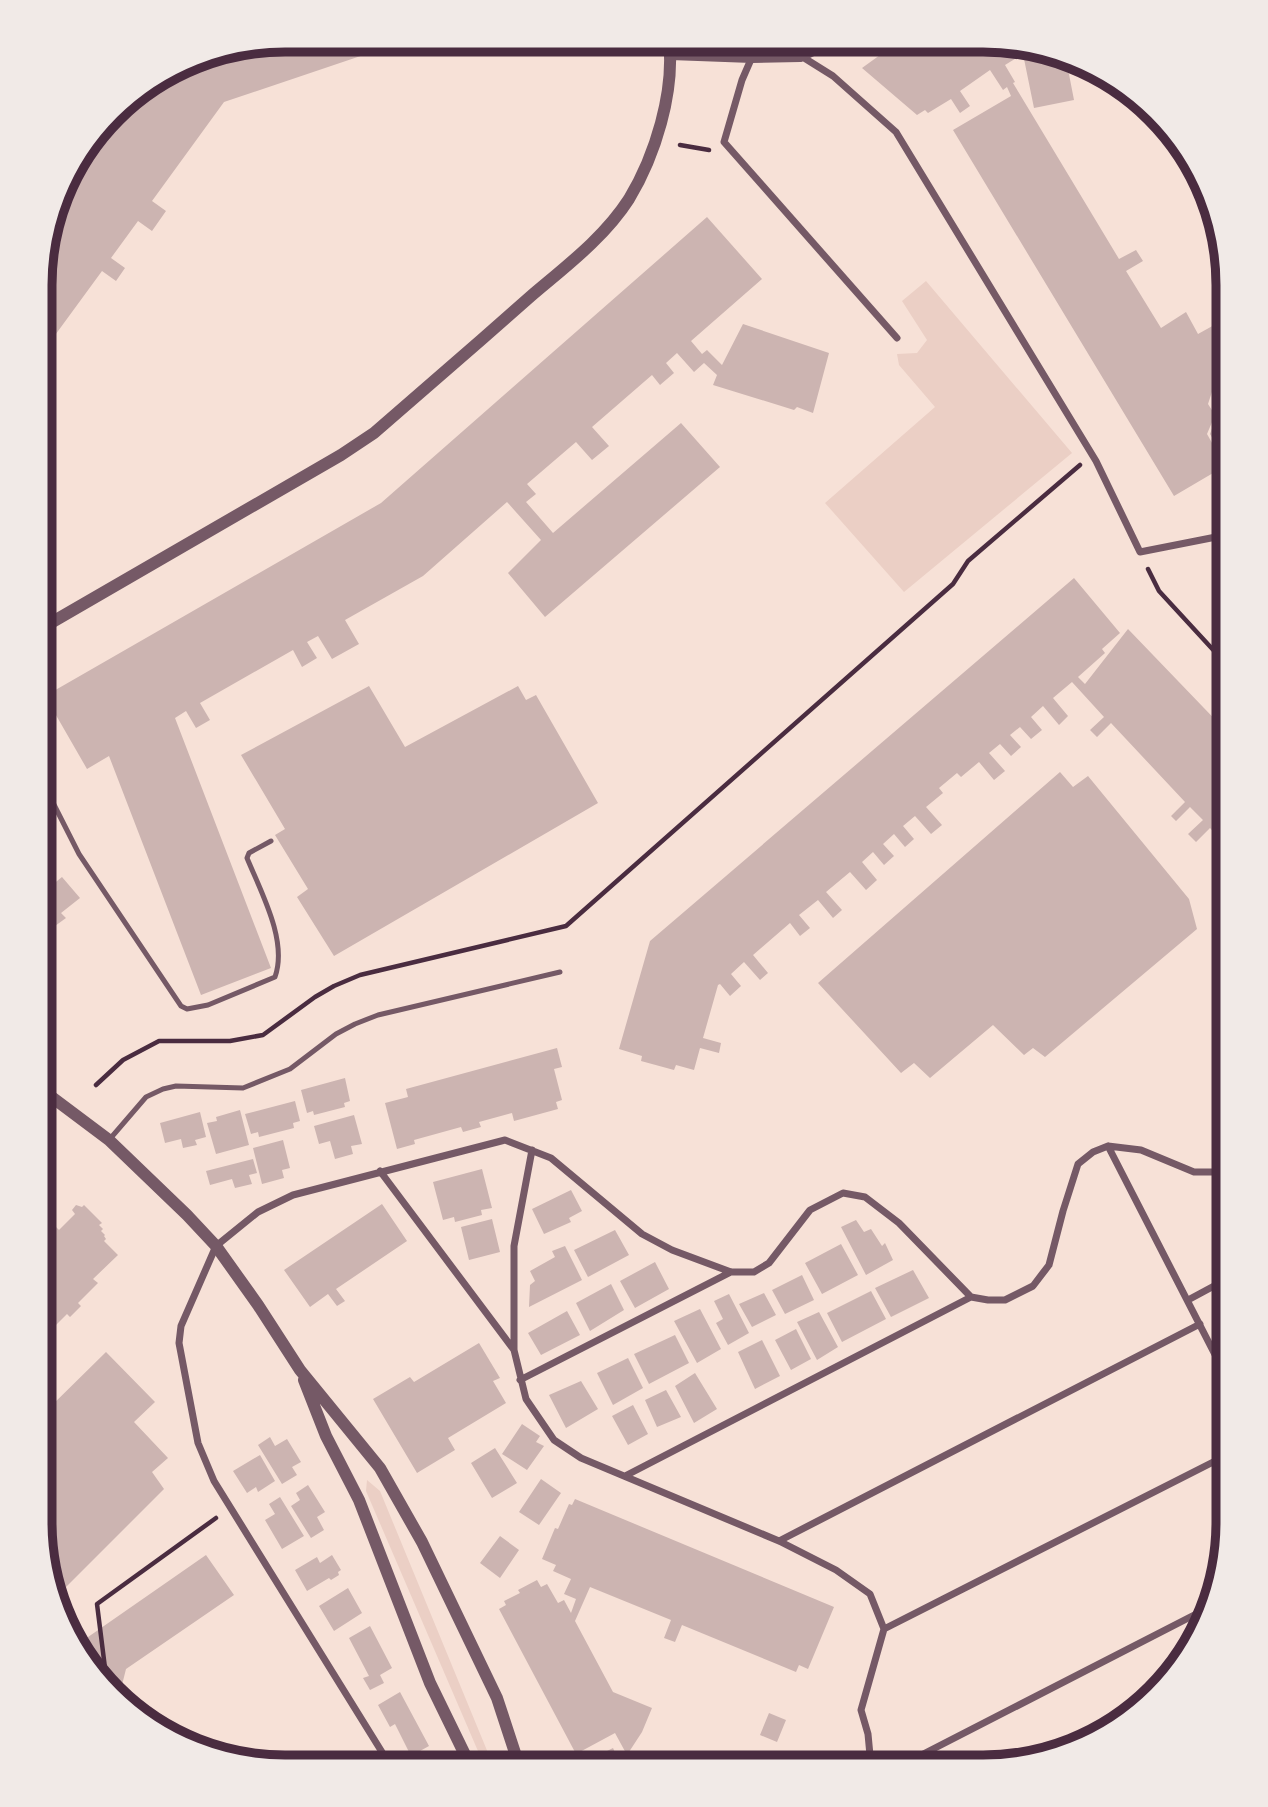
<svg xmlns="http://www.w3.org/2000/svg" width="1268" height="1807" font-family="'Golos Text',sans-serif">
	<rect width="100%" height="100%" fill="#f7e1d7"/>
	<!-- green -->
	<path fill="#ebcfc5" d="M926,281L1072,453L904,592L825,503L935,407L899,365L897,354L917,353L927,340L902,301Z
		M367,1480L380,1491L493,1765H484L366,1491Z"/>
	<!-- building -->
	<path fill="#ccb4b1" d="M285,40L405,41L224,102L152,201L166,211L152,231L138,221L111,258L125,268L116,281L102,271L42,353V253L67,179L123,102L206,53Z
		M898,42H1015L1067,64L1074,100L1034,108L1023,54L1005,65L1015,82L1013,83L1119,259L1136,250L1143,261L1126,271L1161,328L1186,312L1198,334L1216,324L1228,343L1208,404L1215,415L1207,434L1225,466L1174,496L953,130L1011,96L1007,87L1003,90L990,70L960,91L970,106L960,113L951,99L928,113L925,110L917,115L862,68Z
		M707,217L762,279L691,341L702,354L707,350L722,365L743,324L829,353L813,413L797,407L794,410L713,385L717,375L704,363L694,372L677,353L666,363L674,373L660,385L652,375L592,427L609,446L592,460L576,442L527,484L536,494L526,502L553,533L681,423L720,467L545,617L508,573L541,540L507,502L423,576L345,620L359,644L332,659L318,636L307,642L317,658L302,667L293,650L200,703L210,720L196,728L186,711L175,718L271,968L201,995L109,756L87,769L45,696L381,503Z
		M1225,383L1228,384V465L1210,434L1218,412L1215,406Z
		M1074,578L1120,633L1102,649L1105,653L1078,677L1085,684L1128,629L1228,733L1227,846L1210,828L1196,842L1188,834L1203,820L1190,807L1176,821L1171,816L1185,802L1111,723L1097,737L1090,730L1104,717L1072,682L1053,698L1068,716L1059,725L1043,706L1031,717L1042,730L1031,739L1020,727L1010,735L1021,747L1011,756L1000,744L989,753L1005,771L994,780L979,762L961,777L957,773L939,788L943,793L926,807L942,825L931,834L915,816L903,826L914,839L905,847L894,834L883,844L894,856L884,865L873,852L862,862L877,880L866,890L850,872L826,892L842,910L833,918L818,900L799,915L810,928L800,936L790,923L753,955L768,973L760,980L744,962L731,974L741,986L730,996L720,984L718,985L703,1038L721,1043L719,1053L700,1048L694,1070L676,1065L674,1070L641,1061L642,1056L619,1049L650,941Z
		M369,686L405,747L518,686L526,700L536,695L598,803L334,956L297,897L308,889L275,835L285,829L241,755Z
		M1060,772L1073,787L1088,776L1189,899L1197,929L1045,1057L1033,1048L1024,1055L993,1025L930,1078L914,1063L901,1073L818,983Z
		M62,877L80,898L61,913L66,918L55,926L51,921L47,925L43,920L41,921V894Z
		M557,1048L562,1067L554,1069L562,1100L556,1102L558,1109L514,1121L512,1113L479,1122L481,1127L463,1132L461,1127L414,1140L415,1144L397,1149L385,1103L408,1097L406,1089Z
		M345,1078L350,1101L344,1103L345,1107L314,1115L313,1111L307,1113L301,1090Z
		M295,1101L300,1121L293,1123L294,1128L259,1137L258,1132L251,1134L245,1114Z
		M240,1110L249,1145L216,1154L207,1123L217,1121L216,1117Z
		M200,1112L206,1137L195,1140L197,1145L183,1148L181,1139L165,1143L160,1123Z
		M354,1115L362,1144L351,1146L353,1154L335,1159L330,1141L319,1144L314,1126Z
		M283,1140L290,1168L282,1170L284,1178L262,1184L253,1148Z
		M41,1141L51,1150L45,1156L52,1163L41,1174Z
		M253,1159L257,1173L249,1175L252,1184L235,1188L232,1179L210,1185L206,1171Z
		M482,1169L492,1208L481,1210L482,1215L455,1222L454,1217L443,1220L433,1182Z
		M571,1190L582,1211L569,1218L571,1222L544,1234L532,1209Z
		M382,1204L407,1241L336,1289L345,1301L337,1306L328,1294L310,1307L284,1270Z
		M76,1205L82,1207L84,1205L102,1223L99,1225L103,1229L101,1231L105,1235L104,1236L106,1239L104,1241L118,1255L93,1279L98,1283L78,1303L81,1306L70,1317L67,1314L41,1340V1241L55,1226L59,1230L75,1214L72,1210Z
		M492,1219L500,1252L469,1260L461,1227Z
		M856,1220L864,1232L871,1229L882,1246L885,1243L893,1260L866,1275L841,1227Z
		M615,1230L629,1255L588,1277L574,1250Z
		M841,1244L858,1275L822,1294L805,1263Z
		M565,1246L582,1280L529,1307L530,1285L535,1281L530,1271L555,1257L552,1251Z
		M655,1262L669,1289L635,1308L620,1281Z
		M913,1270L929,1298L891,1317L875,1288Z
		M802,1275L814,1300L785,1314L772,1290Z
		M611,1284L624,1310L590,1331L576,1303Z
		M871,1291L886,1319L842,1342L827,1313Z
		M764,1293L776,1315L752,1327L739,1304Z
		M729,1294L749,1333L728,1345L716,1323L723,1319L714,1301Z
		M700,1309L721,1349L697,1363L674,1321Z
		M567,1311L580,1335L541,1355L528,1333Z
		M819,1312L838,1347L817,1360L797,1322Z
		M796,1329L811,1359L791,1370L775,1340Z
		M675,1335L689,1363L649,1384L634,1354Z
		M762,1340L780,1376L755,1389L738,1352Z
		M479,1343L500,1378L493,1381L506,1403L448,1438L455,1450L417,1473L373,1399L410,1377L414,1382Z
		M106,1352L155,1402L134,1422L168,1458L152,1472L164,1489L57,1596L40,1522V1417Z
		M628,1358L643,1388L613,1405L597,1373Z
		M695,1373L717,1409L694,1423L675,1386Z
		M581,1381L598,1409L566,1428L549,1395Z
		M666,1390L681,1417L657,1427L645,1400Z
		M633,1405L648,1434L628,1445L612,1416Z
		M522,1424L540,1436L536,1442L544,1446L527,1470L502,1454Z
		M270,1437L275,1446L287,1439L301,1462L292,1467L297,1475L282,1484L258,1445Z
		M495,1448L517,1483L492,1498L471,1463Z
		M260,1455L275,1481L258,1492L256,1487L247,1493L233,1471Z
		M541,1479L561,1493L539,1525L519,1512Z
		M308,1485L325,1512L317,1517L324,1530L311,1538L291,1506L300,1500L296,1493Z
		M280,1497L304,1536L282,1549L265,1520L275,1514L269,1504Z
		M575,1499L834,1607L808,1669L799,1665L796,1672L682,1625L675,1642L664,1638L671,1620L590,1587L575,1621L613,1692L652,1708L642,1732L627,1755L615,1733L576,1754L499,1609L506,1605L504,1601L520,1593L518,1590L537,1580L541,1587L547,1584L558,1603L564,1600L571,1613L576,1599L564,1594L571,1579L553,1571L556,1565L542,1559L555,1528L558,1529L569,1504L572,1505Z
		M500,1536L519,1550L500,1578L480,1563Z
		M206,1555L234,1595L126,1669L120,1693L78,1644Z
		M332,1555L341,1570L338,1572L339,1575L331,1580L329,1578L307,1591L295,1570L317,1557L320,1563Z
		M348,1588L362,1613L334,1631L319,1606Z
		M370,1626L392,1668L380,1675L384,1683L370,1690L363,1678L369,1676L349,1638Z
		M400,1692L429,1746L411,1756L395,1724L390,1727L378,1705Z
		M769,1713L786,1720L777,1742L760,1735Z
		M613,1748L618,1759L605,1766H584L583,1763Z"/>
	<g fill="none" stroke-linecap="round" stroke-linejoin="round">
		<!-- path -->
		<path stroke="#4a2c40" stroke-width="4.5" d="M680,145L709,150
			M1148,569L1159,591L1228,666
			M96,1085L123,1060L159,1041H230L263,1035L315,997L334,986L360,975L566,926L953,584L968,561L1080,465
			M106,1676L97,1604L216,1518"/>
		<!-- service -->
		<path stroke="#755966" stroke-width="5" d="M42,781L79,854L181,1006L187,1009L208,1005L275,977C288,941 261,892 247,858L249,853L271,841
			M109,1140L146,1097L163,1089L176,1086L243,1088L290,1069L336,1034L355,1024L378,1015L560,972"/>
		<!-- minor -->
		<path stroke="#755966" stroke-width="7" d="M801,56L833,76L896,132L1096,461L1140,552L1216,537
			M752,57L742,80L724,142L897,338
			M1108,1146L1227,1378
			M532,1150L514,1246V1350L526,1399L554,1440L581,1458L779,1541L836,1570L870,1594L884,1629L861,1710L868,1734L871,1766
			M380,1171L514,1350
			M1188,1300L1227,1279
			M520,1380L731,1272
			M625,1476L971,1297
			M779,1541L1200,1324
			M884,1629L1227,1455
			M390,1765L214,1481L198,1443L179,1343L181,1326L216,1246L258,1212L293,1195L505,1140L551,1158L642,1234L672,1250L731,1272H754L769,1263L810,1210L843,1193L865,1197L899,1223L971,1297L988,1300H1005L1033,1286L1049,1265L1063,1211L1078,1164L1093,1152L1108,1146L1141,1150L1194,1172H1214L1227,1166
			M898,1767L1202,1611"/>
		<!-- tertiary -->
		<path stroke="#755966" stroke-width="12" d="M671,54L752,57L800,56L819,47L825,42
			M42,628L341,455L374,433C427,387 479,342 531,296C565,267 604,238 629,199C655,156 675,92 669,41
			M41,1089L109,1140L187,1215L216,1246L258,1305L300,1370L380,1468L422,1542L497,1698L519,1765
			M304,1380L326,1436L359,1500L430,1683L470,1765"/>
	</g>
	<!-- crop -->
	<path d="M0 0H1268V1807H0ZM285 52H983A233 233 0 0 1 1216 285V1522A233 233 0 0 1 983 1755H285A233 233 0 0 1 52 1522V285A233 233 0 0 1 285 52Z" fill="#f1eae7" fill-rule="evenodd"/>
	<path fill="none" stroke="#4a2c40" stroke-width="9" d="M285 52H983A233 233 0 0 1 1216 285V1522A233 233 0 0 1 983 1755H285A233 233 0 0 1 52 1522V285A233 233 0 0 1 285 52Z"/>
</svg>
